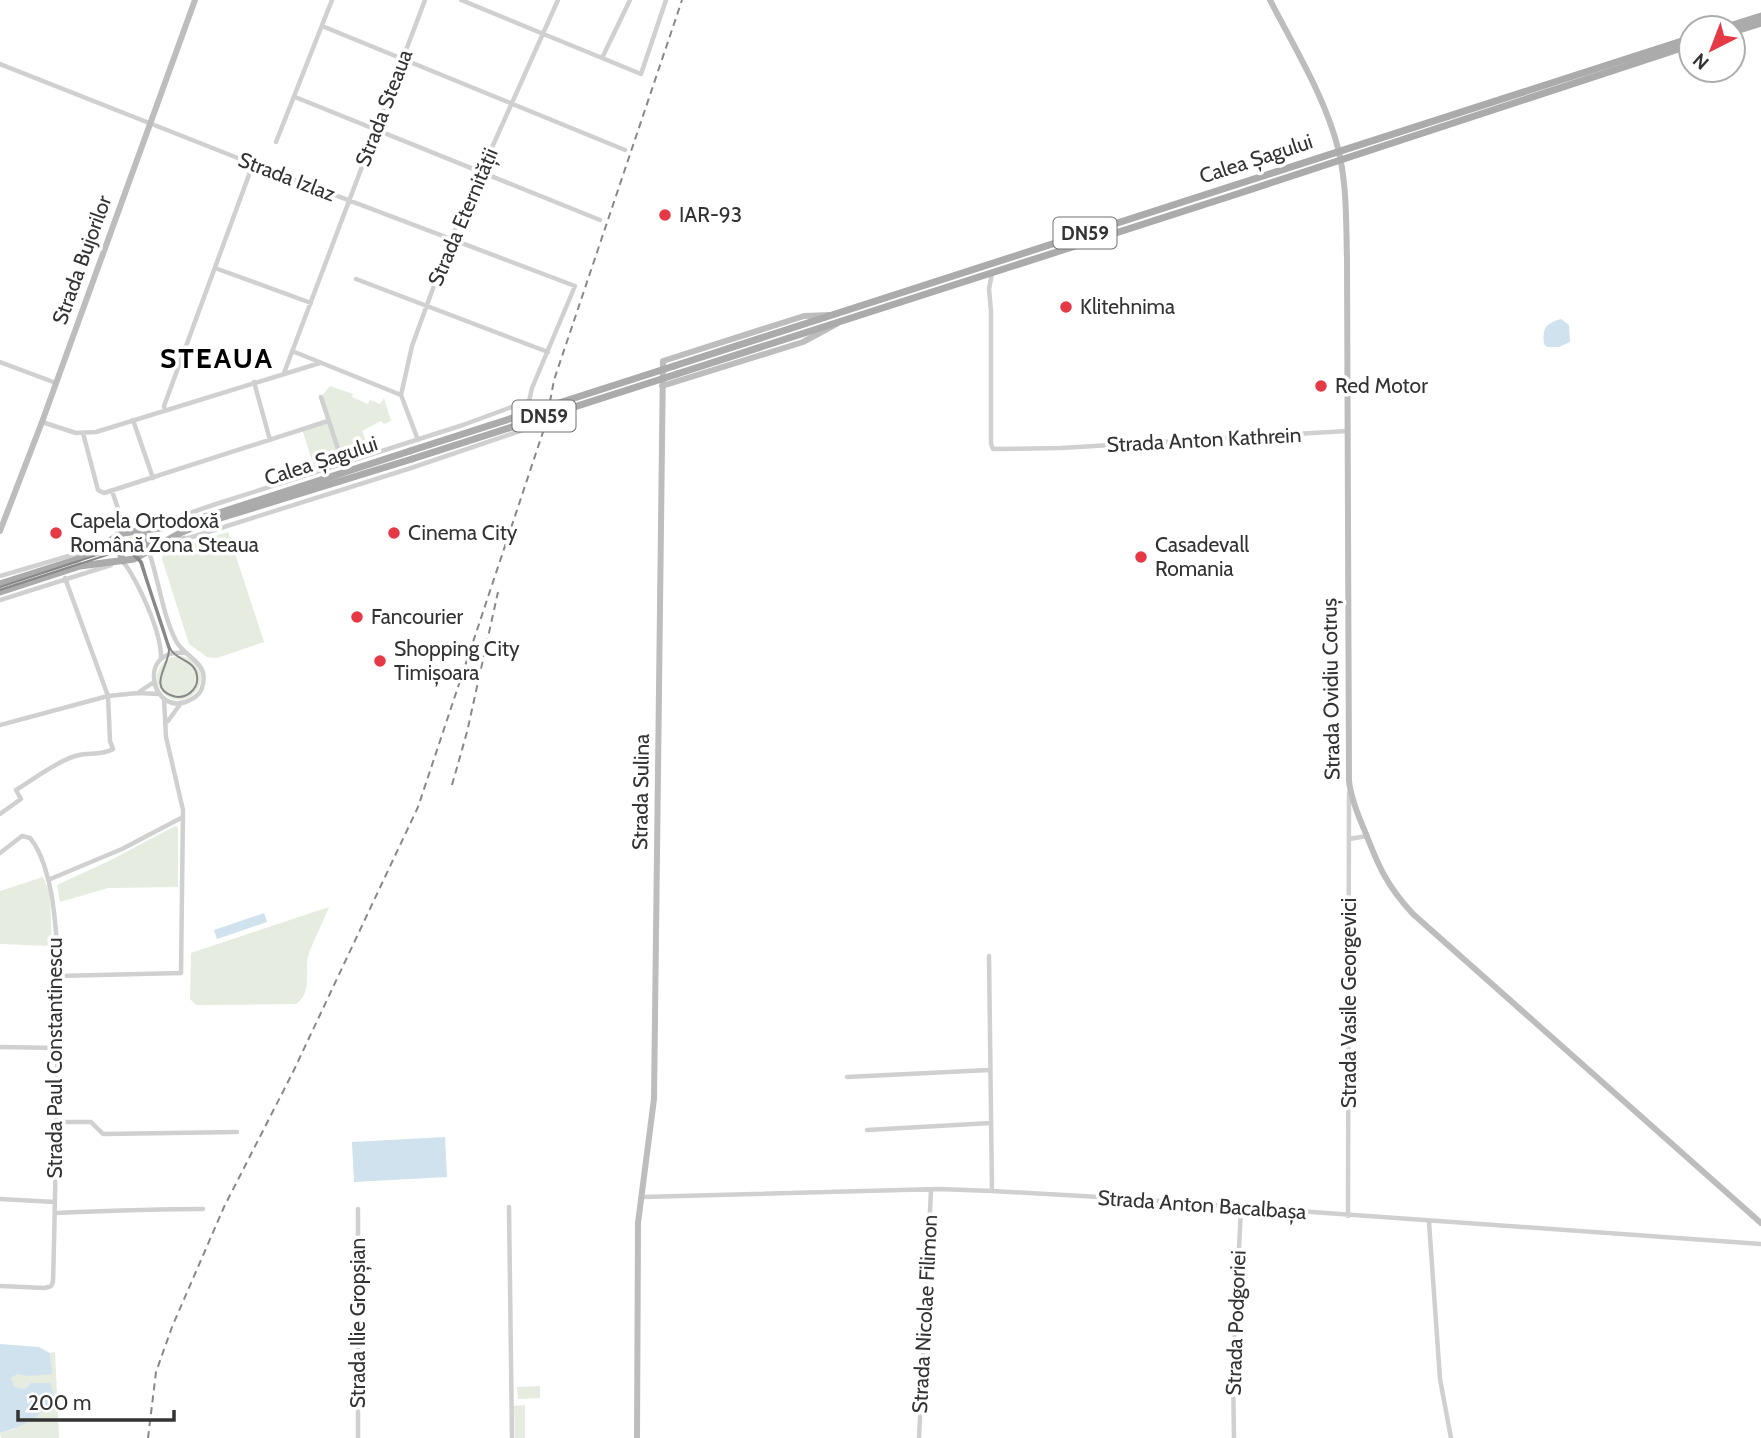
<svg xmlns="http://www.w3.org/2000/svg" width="1761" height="1438" font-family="Cabin,sans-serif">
	<rect width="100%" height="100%" fill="#fff"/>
	<!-- green -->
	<path fill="#e6ecdf" d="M330,386L353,394L352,397L368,404L370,400L380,404L384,398L391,421L384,424L381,421L362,431L371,454L316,473L302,429L329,420L321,397Z
		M228,532L264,642L217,658L207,657L189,644L162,559L164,552Z
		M130,536L137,538L140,543L137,552L122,547L123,541Z
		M157 678a22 22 0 1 1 44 0a22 22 0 1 1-44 0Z
		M175,826L178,827V887L108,888L60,902L57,885L111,860Z
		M43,877L50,894L52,946L0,944V891Z
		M329,907C323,922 315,937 309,953C303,970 314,991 296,1004L196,1005L190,999L191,953Z
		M55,1352L59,1438H1L0,1433L15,1429L25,1389L15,1387L11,1378L18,1374H51L50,1353Z
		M540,1386V1398L518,1399L517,1387Z
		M525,1405V1438H515L514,1406Z"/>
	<!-- water -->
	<path fill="#cfe2ee" d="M1561,319L1569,325L1570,342L1559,347H1547L1544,344C1542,328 1546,323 1561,319Z
		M264,913L267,922L217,939L214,930Z
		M445,1137L447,1177L354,1182L352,1142Z
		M0,1344L39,1347L50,1353L52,1374L28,1376L18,1374L11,1378L15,1387L25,1389L31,1383H50L55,1399C42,1416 20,1428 0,1433Z"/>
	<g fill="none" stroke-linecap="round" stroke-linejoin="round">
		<!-- street -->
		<path stroke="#d0d0d0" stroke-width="4.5" d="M461,0L641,74L666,0
			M322,26L625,150
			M602,58L630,0
			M0,64L253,164L575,286L532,388L526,415
			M295,97L600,220
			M276,142L332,0
			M215,268L311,303
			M992,273L989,289L991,311V444L993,449L1061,448L1347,431
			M356,279L548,352
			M292,351L401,395
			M0,362L56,383
			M284,373L425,0
			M254,382L270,440
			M321,397L343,464
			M165,410L164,406L253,164
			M133,420L153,478
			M42,422L76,433L96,432L320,363
			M83,433L98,490L104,493L328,421
			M418,440L401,395L412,346L451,239L558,0
			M112,491L122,520L131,530
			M167,526L181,516L213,505L463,425L528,401
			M173,538H189L411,468L523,430L524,424
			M149,552C159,581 162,613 176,641C184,657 208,661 203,684C202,691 197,697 190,700C152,720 135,647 185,653
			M123,561C138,582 162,632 161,659
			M0,576L89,550
			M0,600L111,565
			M139,692L154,682
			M168,721L181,703
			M0,725L108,696L138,693L159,694
			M0,814L21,799L16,790C34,779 54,763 75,756C88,752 101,756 113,749L110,741L108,696L65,578
			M1349,839L1367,836
			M0,853L22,836L30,838C42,852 49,879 52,897C61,956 58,1019 57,1079C56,1146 55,1214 53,1282L51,1286L45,1288L0,1286
			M48,880L122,849L183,817
			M989,956L992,1191
			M57,976L181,973L183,810L166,737L164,699
			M0,1047L58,1048
			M847,1077L989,1070
			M56,1122H91L103,1134L237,1132
			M867,1130L991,1123
			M642,1197L938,1189L992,1191L1117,1198L1761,1244
			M0,1199L55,1202
			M509,1207L512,1438
			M55,1213C104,1211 153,1209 203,1209
			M1348,1216L1349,793
			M1429,1222L1440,1379L1451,1438
			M358,1438V1209
			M919,1438L931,1190
			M1234,1438L1233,1371L1241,1208"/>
		<!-- secondary -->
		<path stroke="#bdbdbd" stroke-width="6" d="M1270,0C1295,49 1326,98 1339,152C1347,187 1346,223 1347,259L1349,781C1351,798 1357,813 1364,829C1378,865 1386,885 1413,914L1761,1223
			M662,386L803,342L838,323
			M0,531L42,422L195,0
			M637,1438L638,1223L654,1099L663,361L804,316L830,315"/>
		<!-- primary -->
		<path stroke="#ababab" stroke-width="7" d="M1723,28L1761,16
			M1733,32L1761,23
			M674,366L1691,38
			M677,374L1237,194L1691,45
			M142,530L149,552
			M118,535V548L123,561
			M0,584L78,559L123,533L167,527L216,514L410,451
			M0,592L80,566L134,559L182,532L204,523L412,459"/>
		<!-- tram -->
		<path stroke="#888" stroke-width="2" d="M0,587L118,548L134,552L142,562C148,583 155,603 162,624C165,632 167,642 171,650C178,661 195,660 197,676C199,689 186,700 173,696C147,688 169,665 169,650L140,562L131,553L119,551L0,590"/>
		<!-- rail -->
		<path stroke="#888" stroke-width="2" stroke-dasharray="7 5" stroke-linecap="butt" d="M452,785L467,732L498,592
			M148,1438L156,1372L172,1327L224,1207L293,1072L418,807L546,423L554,380L682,0"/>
		<!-- primary-bridge -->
		<path stroke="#ababab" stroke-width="7" d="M410,451L674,366
			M412,459L677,374"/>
	</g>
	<!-- markers -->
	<g fill="#e63946" stroke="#fff" stroke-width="2.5">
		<circle cx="665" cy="215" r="7"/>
		<circle cx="1066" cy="307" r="7"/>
		<circle cx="1321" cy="386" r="7"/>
		<circle cx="56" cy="533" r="7"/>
		<circle cx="394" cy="533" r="7"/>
		<circle cx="1141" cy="557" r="7"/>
		<circle cx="357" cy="617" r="7"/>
		<circle cx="380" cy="661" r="7"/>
	</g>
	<g text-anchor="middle" stroke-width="7" stroke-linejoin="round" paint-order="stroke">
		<!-- shield labels -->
		<g fill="#fff" stroke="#707070" stroke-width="2">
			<rect x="1053.5" y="217.5" width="63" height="31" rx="5"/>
			<rect x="512.5" y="400.5" width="63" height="31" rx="5"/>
		</g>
		<g font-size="19" font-weight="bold" fill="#333">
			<text x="1085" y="240">DN59</text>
			<text x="544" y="423">DN59</text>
		</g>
		<!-- street labels -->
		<g font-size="21" fill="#333" stroke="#fff">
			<text transform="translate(384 108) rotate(-69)" y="7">Strada Steaua</text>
			<text transform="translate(1256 159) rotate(-18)" y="7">Calea Șagului</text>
			<text transform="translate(287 177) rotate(21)" y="7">Strada Izlaz</text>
			<text transform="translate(463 217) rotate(-67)" y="7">Strada Eternității</text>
			<text transform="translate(82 260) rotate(-70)" y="7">Strada Bujorilor</text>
			<text transform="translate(1204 440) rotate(-3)" y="7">Strada Anton Kathrein</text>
			<text transform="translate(321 461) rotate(-18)" y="7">Calea Șagului</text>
			<text transform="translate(1331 689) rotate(-91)" y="7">Strada Ovidiu Cotruș</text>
			<text transform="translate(641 792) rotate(-89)" y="7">Strada Sulina</text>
			<text transform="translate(1349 1003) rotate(-90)" y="7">Strada Vasile Georgevici</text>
			<text transform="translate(55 1058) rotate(-90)" y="7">Strada Paul Constantinescu</text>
			<text transform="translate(1202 1205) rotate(4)" y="7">Strada Anton Bacalbașa</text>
			<text transform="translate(925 1314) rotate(-87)" y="7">Strada Nicolae Filimon</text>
			<text transform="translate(358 1323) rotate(-90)" y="7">Strada Ilie Gropșian</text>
			<text transform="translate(1236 1323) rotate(-88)" y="7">Strada Podgoriei</text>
		</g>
		<!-- poi labels -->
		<g font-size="21" fill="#333" stroke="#fff" text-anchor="start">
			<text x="679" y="222">IAR-93</text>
			<text x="1080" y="314">Klitehnima</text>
			<text x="1335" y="393">Red Motor</text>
			<text x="70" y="528">Capela Ortodoxă<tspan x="70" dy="24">Română Zona Steaua</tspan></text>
			<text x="408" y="540">Cinema City</text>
			<text x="1155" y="552">Casadevall<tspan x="1155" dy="24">Romania</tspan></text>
			<text x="371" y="624">Fancourier</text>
			<text x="394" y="656">Shopping City<tspan x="394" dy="24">Timișoara</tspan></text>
		</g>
		<!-- district labels -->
		<g font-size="28" font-weight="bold" letter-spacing="2" fill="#000" stroke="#fff">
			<text x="217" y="368">STEAUA</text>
		</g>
	</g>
	<!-- north arrow -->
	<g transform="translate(1712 49) rotate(222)"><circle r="33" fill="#ffffff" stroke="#adadad" stroke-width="2"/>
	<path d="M0-5L12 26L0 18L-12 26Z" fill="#e63946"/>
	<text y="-10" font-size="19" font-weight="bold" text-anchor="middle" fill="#333333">N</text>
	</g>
	<!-- scale -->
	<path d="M18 1410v10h156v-10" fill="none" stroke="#333333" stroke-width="3.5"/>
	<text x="28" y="1410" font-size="21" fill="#333333" stroke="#ffffff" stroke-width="5" paint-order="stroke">200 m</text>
</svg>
